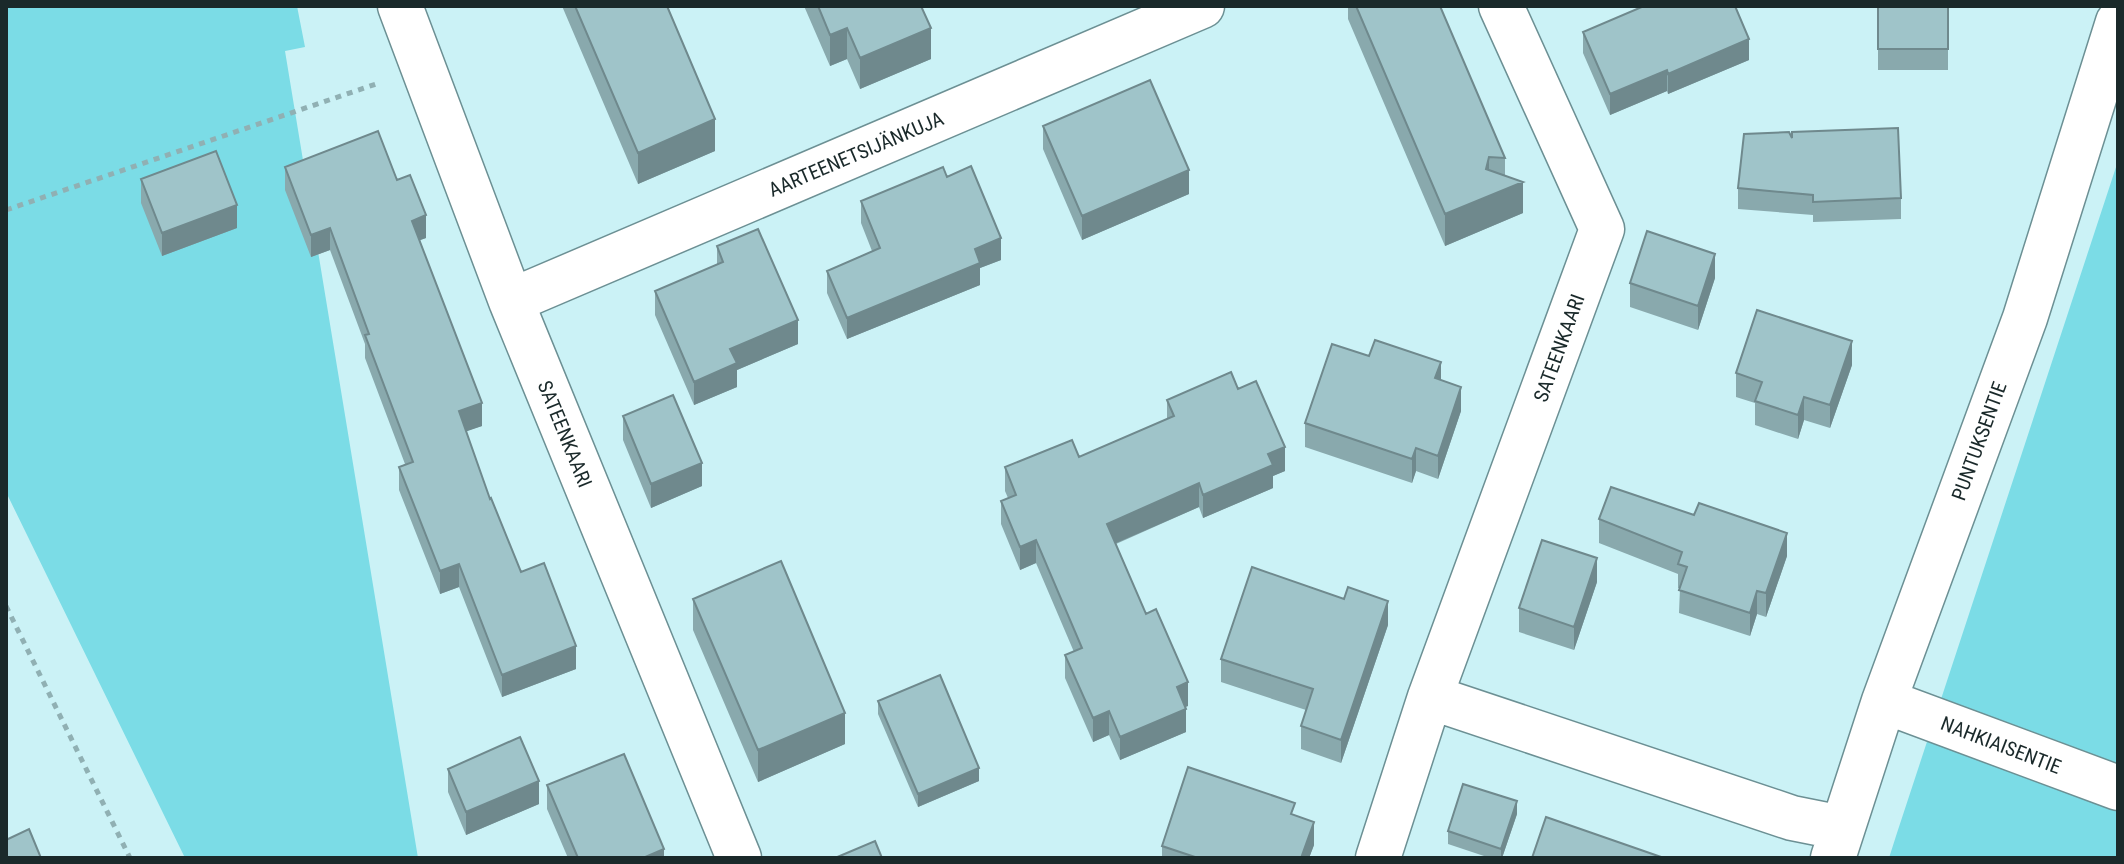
<svg xmlns="http://www.w3.org/2000/svg" width="2124" height="864" font-family="'Roboto Condensed',sans-serif">
	<rect width="100%" height="100%" fill="#cbf2f6"/>
	<!-- green -->
	<path fill="#7bdce6" d="M6,6H297L305,47L285,51L418,858H185L6,492Z
		M2118,161V858H1889L1896,836Z"/>
	<g fill="none" stroke-linecap="round" stroke-linejoin="round">
		<defs>
			<path id="minor" d="M400,6L511,301L739,858
				M511,301L1202,6
				M1430,697L1792,818L1842,828
				M1884,701L2118,788
				M1378,858L1430,697L1602,229L1501,6
				M1833,858L1884,701L2025,318L2118,22"/>
		</defs>
		<!-- minor casing -->
		<use href="#minor" stroke="#6c9094" stroke-width="47"/>
		<!-- path -->
		<path stroke="#90b0b3" stroke-width="5" stroke-dasharray="6 6" stroke-linecap="butt" d="M6,210L376,84
			M6,606L130,858"/>
		<!-- minor -->
		<use href="#minor" stroke="#fff" stroke-width="44"/>
	</g>
	<!-- wall -->
	<path fill="#89a9ad" d="M562,6H667L715,151L638,184Z
		M804,6H921L931,59L860,89L847,59L830,66Z
		M1348,6H1440L1505,158V176L1523,213L1445,246L1348,19Z
		M1878,6H1948V70H1878Z
		M1583,32L1749,60L1668,94L1667,91L1610,115L1583,53Z
		M1043,126L1189,194L1082,240L1043,149Z
		M1792,138L1901,198V219L1813,222V215L1738,209V188Z
		M285,167L397,180L426,238L420,240L482,426L466,431L490,499L521,572L576,669L502,697L459,587L440,594L399,490V467L405,464L365,358V344L330,250L311,257L285,190Z
		M947,177L1001,260L980,268V285L847,339L827,293V271L872,251L861,223V201Z
		M141,179L237,228L162,256L141,203Z
		M717,246L798,344L737,370V387L694,405L655,315V291L717,265Z
		M1715,278L1698,330L1630,307V283Z
		M1852,365L1830,428L1804,420L1798,439L1755,425V403L1736,397V373Z
		M1441,380L1461,411L1438,479L1416,471L1412,483L1305,447V423Z
		M1238,389L1285,471L1273,476V488L1203,518L1199,507L1116,544L1146,614L1188,706L1185,707L1186,732L1120,760L1109,735L1093,742L1065,678V655L1074,652L1036,563L1020,570L1001,524V501L1008,498L1005,491V467L1079,457L1167,419V400Z
		M623,416L702,486L651,508L623,440Z
		M1599,519L1787,556L1766,617L1757,614L1750,636L1679,613L1680,588H1678V574L1599,543Z
		M1597,582L1574,650L1519,632V608Z
		M693,599L845,744L758,782L693,630Z
		M1388,625L1341,763L1301,749V726L1306,710L1221,682V659Z
		M878,701L979,781L918,807L878,714Z
		M448,769L539,804L466,835L448,792Z
		M547,785L664,858H568L547,809Z
		M1517,814L1502,858H1490L1448,844V831Z
		M1295,815L1314,845L1309,858H1162V846Z"/>
	<!-- shaded-wall -->
	<path fill="#6f898d" d="M847,28V59L830,66V35Z
		M931,28V59L860,89V58Z
		M1749,39V60L1668,94V74Z
		M1667,70V91L1610,115V94Z
		M715,119V151L638,184V153Z
		M1489,157V188L1523,182V213L1445,246V214L1486,169Z
		M1189,170V194L1082,240V216Z
		M237,205V228L162,256V233Z
		M426,215V238L412,243V221Z
		M330,228V250L311,257V235Z
		M1001,238V260L980,268V285L847,339V318L975,249Z
		M1715,254V278L1698,330V306Z
		M798,320V344L737,370V387L694,405V382L730,349Z
		M1852,341V365L1830,428V405Z
		M1441,362V385L1435,378Z
		M1461,387V411L1438,479V456Z
		M1804,397V420L1798,439V415Z
		M482,403V426L459,434V411Z
		M1285,447V471L1273,476V488L1203,518V495L1268,454Z
		M1416,448V471L1412,483V459Z
		M702,463V486L651,508V484Z
		M1199,483V507L1107,547V524Z
		M1787,533V556L1766,617V593Z
		M1036,540V563L1020,570V547Z
		M1597,558V582L1574,650V627Z
		M459,564V587L440,594V571Z
		M1757,591V614L1750,636V613Z
		M1388,601V625L1341,763V740Z
		M576,646V669L502,697V675Z
		M1188,682V706L1177,710V687Z
		M1186,709V732L1120,760V737Z
		M1109,711V735L1093,742V718Z
		M845,713V744L758,782V750Z
		M979,768V781L918,807V794Z
		M539,781V804L466,835V812Z
		M1517,801V814L1502,858H1501V849Z
		M1314,822V845L1309,858H1301Z
		M664,849V858H643Z"/>
	<!-- building -->
	<path fill="#9fc4c9" stroke="#6f898d" stroke-width="2" d="M575,6H667L715,119L638,153Z
		M818,6H921L931,28L860,58L847,28L830,35Z
		M1356,6H1440L1505,158L1489,157L1486,169L1523,182L1445,214Z
		M1644,6H1735L1749,39L1668,74L1667,70L1610,94L1583,32Z
		M1878,6H1948V49H1878Z
		M1150,80L1189,170L1082,216L1043,126Z
		M1898,128L1901,198L1813,202V195L1738,188L1744,134L1789,132L1792,138V132Z
		M378,131L397,180L410,175L426,215L412,221L482,403L459,411L490,499L491,498L521,572L544,563L576,646L502,675L459,564L440,571L399,467L413,462L365,335L369,334L330,228L311,235L285,167Z
		M216,151L237,205L162,233L141,179Z
		M971,166L1001,238L975,249L980,263L847,318L827,271L880,248L861,201L943,167L947,177Z
		M758,229L798,320L730,349L737,363L694,382L655,291L723,262L717,246Z
		M1647,231L1715,254L1698,306L1630,283Z
		M1757,310L1852,341L1830,405L1804,397L1798,415L1755,401L1762,382L1736,373Z
		M1375,340L1441,362L1435,378L1461,387L1438,456L1416,448L1412,459L1305,423L1332,344L1369,356Z
		M1231,372L1238,389L1256,381L1285,447L1268,454L1273,465L1203,495L1199,483L1107,524L1146,614L1156,609L1188,682L1177,687L1186,709L1120,737L1109,711L1093,718L1065,655L1082,648L1036,540L1020,547L1001,501L1016,495L1005,467L1072,440L1079,457L1174,416L1167,400Z
		M673,395L702,463L651,484L623,416Z
		M1611,487L1694,515L1699,503L1787,533L1766,593L1757,591L1750,613L1679,590L1687,567L1678,564L1682,552L1599,519Z
		M1542,540L1597,558L1574,627L1519,608Z
		M781,561L845,713L758,750L693,599Z
		M1252,567L1344,599L1348,587L1388,601L1341,740L1301,726L1313,689L1221,659Z
		M940,675L979,768L918,794L878,701Z
		M520,737L539,781L466,812L448,769Z
		M624,754L664,849L643,858H578L547,785Z
		M1188,767L1295,803L1291,814L1314,822L1301,858H1198L1162,846Z
		M1463,784L1517,801L1501,849L1448,831Z
		M1546,817L1664,858H1532Z
		M29,829L41,858H6V840Z
		M875,841L882,858H835Z"/>
	<g text-anchor="middle" stroke-width="6" stroke-linejoin="round" paint-order="stroke">
		<!-- street labels -->
		<g font-size="20" fill="#1a292a" stroke="#fff">
			<text transform="translate(856 154) rotate(-23)" y="7">AARTEENETSIJÄNKUJA</text>
			<text transform="translate(1559 348) rotate(-70)" y="7">SATEENKAARI</text>
			<text transform="translate(565 434) rotate(68)" y="7">SATEENKAARI</text>
			<text transform="translate(1979 441) rotate(-70)" y="7">PUNTUKSENTIE</text>
			<text transform="translate(2001 745) rotate(21)" y="7">NAHKIAISENTIE</text>
		</g>
	</g>
	<!-- border -->
	<rect width="2124" height="864" fill="none" stroke="#1a292a" stroke-width="16"/>
</svg>
